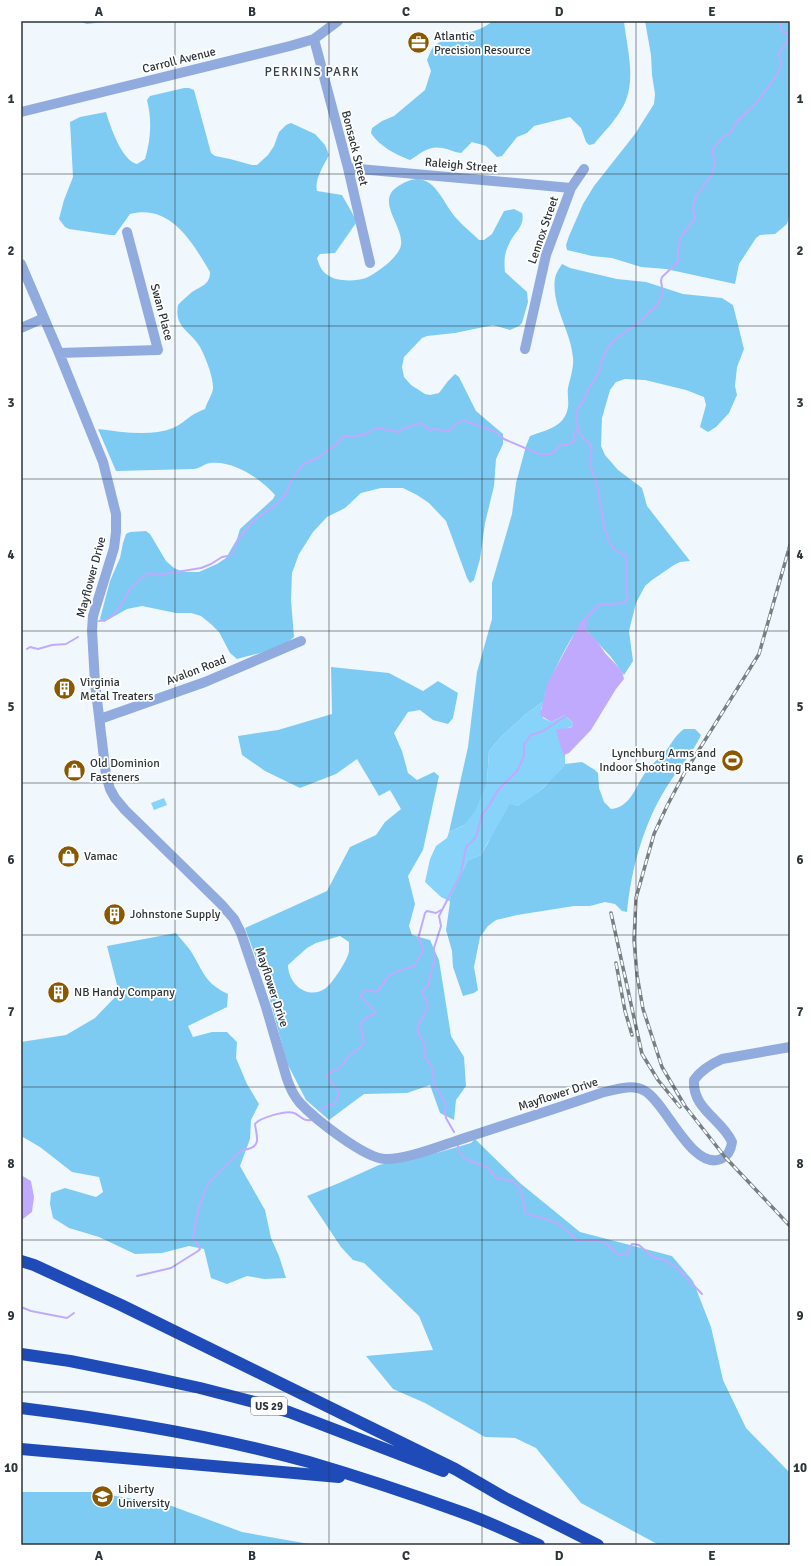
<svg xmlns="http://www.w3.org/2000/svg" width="811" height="1566" font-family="Signika,sans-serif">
	<rect width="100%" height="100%" fill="#f0f8fd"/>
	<!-- green -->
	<path fill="#87d3fa" d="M544,701L541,709L543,718L551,722L565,715L573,723V726L565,729H559L565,755V764L554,778L529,800L517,806L488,842L481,855L468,860L451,895V902L441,897L425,882L430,859L436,846L447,838L449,832L464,825L487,782L489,751L501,737L526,714Z
		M164,798L167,805L154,810L151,803Z"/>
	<!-- forest -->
	<path fill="#7dcbf3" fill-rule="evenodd" d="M77,21H113L87,24Z
		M493,21H624C627,50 638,83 621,110C614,122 603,133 594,144L589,145L586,142L581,128L570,117L534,126L527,133L517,137L502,156L497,157L486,146L472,142L461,153C453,152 449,149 442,148C429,145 420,154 410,160C395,154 380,147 371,133L372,128L382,121L394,116L425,90L431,71L427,60C429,56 431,49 434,46C450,33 475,36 493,21Z
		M645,21H790V213L787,224L775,234L760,235L756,238L739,264L735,284L666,269L641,267L612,258L592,256L567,250L566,245L569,236L583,204L594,186L635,134L654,104L655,94L652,75L651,55Z
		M184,88H189L194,90L211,153L215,156L230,159L252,165H257L268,155L274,146L279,132L286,125L291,123L315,134L325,145L329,155C324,165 314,180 317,191L342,195L355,218L356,223L335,253L320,254L317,258C320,269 324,275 336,279C344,281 358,281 366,278C377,273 399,257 401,245C404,225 373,200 400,185C405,182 412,179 417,179C437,179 445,207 457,219C463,226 472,233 479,240H484L492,234L504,211L514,209L522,213C526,225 513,234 509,244C504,254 504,261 505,272L527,292L528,302L522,323L519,326L510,330L493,325L455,333L427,336L422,338L404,357L402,367L404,377L411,385L425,394L430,395L439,393L448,381L455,374L459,377L476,411L503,434V444L496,459L494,486L485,523L480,559L474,580L470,583L467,578L446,521L429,503L417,495L403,488H381L361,493L345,508L327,517L313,532L299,554L292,573L291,600L294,637C281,650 254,654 237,659L230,653L219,632L212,625L201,616L191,613H176L142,606L127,609L104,622L100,619L110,581L120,558L123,543L126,534L130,532L146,531L150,534L166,561L174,568L183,572H199L217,564L226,558L237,539L240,529L273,499L275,495C260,478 233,460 210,463C204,464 199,469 193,469C167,470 141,470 116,471L98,429C122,432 150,437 173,428C180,425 185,420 191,416C195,413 200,411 205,409C207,402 212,395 213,389C214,378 205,356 200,347C190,330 174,328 178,305C182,301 187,296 192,292C201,286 210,285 210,272C192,242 171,204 130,214L115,235H110L69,229L65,227L59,219L64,200L73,177L70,122L80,117L106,112C110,126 122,161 137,164L145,159C151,139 152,120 147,100L150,96Z
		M562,264L570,268L617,279L646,282L683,294L722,298L733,305L744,349L737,367L735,386L737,395L729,413L716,427L708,432L700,427L706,405L704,397L686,390L645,380L625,379L616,382L610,390L602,418L601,446L605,455L618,470L642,488L647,506L690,561L680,562L674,565L652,580L645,586L636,603L629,631L633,661L624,675L611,657L586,630L585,626C583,628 579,629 577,631C570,637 543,691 544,701L526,714L501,737L489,751L487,782L475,811L464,825L449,832L468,747L477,672L492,619V583L512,514L516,483L526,446L530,436C546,430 565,427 568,407C569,401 567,394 568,388C570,379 574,367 573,358C571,331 551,306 555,278C556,273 559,269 562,264Z
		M331,667L389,673L423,691L438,681L458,693L453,718L448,724L433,720L420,710L408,712L394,733L402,751L408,773L417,780L434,772L439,776L423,850L408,876L415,904L409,926L412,935L430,940L439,960L451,1036L464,1057L466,1086L456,1100L454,1120L440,1113L430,1085L407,1093L364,1094L329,1120L306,1100L287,1063L266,985L245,928L327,891L350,847L376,835L385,822L401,809L390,790L379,796L357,759L336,774L300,788L265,771L242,755L238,736L278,730L332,714ZM340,936L349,942C349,945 349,948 349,951C348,960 333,982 326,988C308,1001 288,984 288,965L307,948L316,943Z
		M684,729H695L701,735C692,755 677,770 666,788C643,825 631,870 627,912L622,911L615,904L605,902L590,906H574L517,915L496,920L488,926L480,937L474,967L478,990L474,993L463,996L453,967L452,951L446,930L451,895L468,860L481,855L510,804L517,806C536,796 552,781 565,764L582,762L595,770L598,773L599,788L604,802L611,809C631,807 635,787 645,773C651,765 657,760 664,753C671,745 675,735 684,729Z
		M176,933C181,940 188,946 192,953C204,973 205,983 228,994L227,1007L188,1026L193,1037L212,1032H227L237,1042L236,1058L247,1084L259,1104L251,1120L250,1139L240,1166L265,1210L271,1238L279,1256L286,1278L264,1279L247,1276L227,1284L211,1278L204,1249L189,1246L162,1253L135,1254L99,1237L69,1228L53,1218L50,1204L51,1193L65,1188L96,1197L103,1192L99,1177L72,1172L40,1147L21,1136V1042L66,1035L95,1018L119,993L107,946Z
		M475,1139L520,1183L580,1232L672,1256L693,1281L711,1327L723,1380L746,1428L790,1473V1545H659L581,1503L536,1448L515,1438L485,1437L425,1403L393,1389L366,1356L433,1350L419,1316L364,1263L353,1260L341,1247L307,1196L339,1183L379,1165L440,1152L471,1143Z
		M21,1492H92L169,1505L242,1532L315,1545H21Z"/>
	<!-- water -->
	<path fill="#c0aafe" d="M583,618H585L587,621L586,630L597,641L605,653L622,671L624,679L616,689L591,730L569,753L564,755L562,751L556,730C561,727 567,730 573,726V723L565,715L551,722L540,715L547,684Z
		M21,1175L31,1181L34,1197L32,1212L23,1219H21Z"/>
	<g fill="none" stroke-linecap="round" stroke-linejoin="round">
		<!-- stream -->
		<path stroke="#c0aafe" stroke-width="2" d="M585,619L599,605L623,603L627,600L628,596L626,594C626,587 628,562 626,557C623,552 617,553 614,549C609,545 604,527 603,521C600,508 600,494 596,482C594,477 592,472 591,467C590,460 592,453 591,446L579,433L576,418L577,410L585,398L587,391L599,372L601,365L602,358L609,346L614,340L637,324L657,305L663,293L661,281L662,277L678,262V248L681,236L695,219L693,209L695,198L712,174L714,166L715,161L712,150L722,138L731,132L737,121L757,102L778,73L781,65L779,53L789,38L788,34L782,31L780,23L781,21
			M99,621C116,621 122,600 131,588C136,582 142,578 148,573L158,575L201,568L211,564L222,557L228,556L233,553L239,538L253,521L278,503L286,494L291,481L303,464L320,457L325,452L336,445L341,438L345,436H356L368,433L376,428L399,432L404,428L421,423L429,430L436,429L449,431L454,425L463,420L496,432L504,439L539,454H550L554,452L560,445C566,446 570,444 574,440V434L578,428
			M27,649L30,647L38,649L52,645L66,644L78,637
			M320,1110L328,1105L334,1104L337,1099L339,1092L327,1077V1074C331,1071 335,1071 339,1068C343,1065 345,1060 349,1056C363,1044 368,1047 360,1027C362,1020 367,1017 374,1014L375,1011L363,999L361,996L363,992L366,990L376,992C381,988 384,981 389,976C396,971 405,969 414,966C420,956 428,949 418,939L425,913L427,911L436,913L441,910
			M454,1132L446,1118L445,1112L446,1106L444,1101L434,1084L432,1068L424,1055L425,1044C421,1037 416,1034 418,1024C424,1019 426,1010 428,1002L422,994V991L428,986L434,961V948L441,926L439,916L461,873L466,847L476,837L482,815L490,804L498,790L517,771L524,756V744L531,735L543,731L566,716
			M458,1146L459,1152L463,1157L470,1161L487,1167L496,1178L513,1181L517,1185L521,1191L525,1212C532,1217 538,1216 546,1219C561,1223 567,1231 578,1241C586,1240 601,1239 608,1245C615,1251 616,1257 627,1254L632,1244L639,1245L653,1257L664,1260L677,1268L702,1294
			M137,1276L171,1268L198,1251L200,1249L193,1237L199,1206L208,1183L239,1152C243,1150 244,1150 248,1149C262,1146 256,1134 255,1124C259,1118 286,1110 294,1113C300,1115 303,1122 311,1120
			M21,1307L31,1311L67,1318L74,1313"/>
		<!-- minor -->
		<path stroke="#91abdf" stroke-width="10" d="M314,39L348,168L370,263
			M21,112L290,46L314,39L338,21
			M348,168L571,188
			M21,264L59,353L103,462L116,514V532L114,548L93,616L92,630L95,683L106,775L110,789L115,798L125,810L221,904L234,919L241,933L266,1007L287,1079C290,1088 294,1096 300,1103C315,1119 364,1158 385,1159C404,1160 437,1147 456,1141C504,1125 552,1110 601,1093C614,1090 632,1083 645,1091C666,1103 692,1171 721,1159C728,1156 731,1150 732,1142C722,1119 692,1109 694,1080C701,1070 711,1064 722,1059L790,1047
			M21,328L44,318
			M525,349L546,255L571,188L584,169
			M59,353L158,350L127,232
			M100,719L205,682L301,641"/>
		<!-- highway -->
		<path stroke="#1e4bb8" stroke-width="12" d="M21,1261L34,1265L121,1305L455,1469L505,1498L598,1545
			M21,1354L70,1361L140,1375L200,1388L262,1404L289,1412L443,1471
			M21,1408C118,1420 215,1436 309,1462C360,1477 411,1494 461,1512C487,1521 513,1534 539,1545
			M21,1449L339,1477"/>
		<defs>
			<path id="rail" d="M790,545L759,654L685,772L667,806L654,834L636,898L634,940L637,975L643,1009L662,1067L685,1106L725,1157L790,1226
				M611,913L642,1054L658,1080L680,1107
				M616,963L625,1011L632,1035"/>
		</defs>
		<!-- rail casing -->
		<use href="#rail" stroke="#788084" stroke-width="3.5"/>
		<!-- rail -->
		<use href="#rail" stroke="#fff" stroke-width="2" stroke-dasharray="6" stroke-linecap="butt"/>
	</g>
	<!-- grid -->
	<path fill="none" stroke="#2d3539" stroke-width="1" stroke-opacity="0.55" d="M175,21V1545M329,21V1545M482,21V1545M636,21V1545M21,174H790M21,326H790M21,479H790M21,631H790M21,783H790M21,935H790M21,1087H790M21,1240H790M21,1392H790"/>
	<!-- icons -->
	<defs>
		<symbol id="office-disc" viewBox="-11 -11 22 22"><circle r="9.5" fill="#895800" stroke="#fff"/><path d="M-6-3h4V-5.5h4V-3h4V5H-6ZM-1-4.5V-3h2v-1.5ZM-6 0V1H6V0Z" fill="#fff"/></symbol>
		<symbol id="building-disc" viewBox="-11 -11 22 22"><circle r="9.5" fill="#895800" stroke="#fff"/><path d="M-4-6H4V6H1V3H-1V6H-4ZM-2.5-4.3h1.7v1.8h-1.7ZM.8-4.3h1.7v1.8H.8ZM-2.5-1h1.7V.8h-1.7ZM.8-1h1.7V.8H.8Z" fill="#fff"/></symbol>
		<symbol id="stadium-disc" viewBox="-11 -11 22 22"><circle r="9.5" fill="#895800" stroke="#fff"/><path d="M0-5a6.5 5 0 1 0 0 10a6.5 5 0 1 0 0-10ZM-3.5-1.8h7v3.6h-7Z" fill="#fff"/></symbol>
		<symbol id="shop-disc" viewBox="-11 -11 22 22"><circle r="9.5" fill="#895800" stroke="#fff"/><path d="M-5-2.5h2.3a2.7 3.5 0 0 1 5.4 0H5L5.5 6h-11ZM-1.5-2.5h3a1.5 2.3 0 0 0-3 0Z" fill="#fff"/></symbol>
		<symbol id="university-disc" viewBox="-11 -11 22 22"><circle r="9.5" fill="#895800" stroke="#fff"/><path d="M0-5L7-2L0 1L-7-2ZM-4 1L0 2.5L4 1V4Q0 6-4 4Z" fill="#fff"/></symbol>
	</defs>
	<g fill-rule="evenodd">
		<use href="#office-disc" x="406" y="30" width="25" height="25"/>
		<use href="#building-disc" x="52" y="676" width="25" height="25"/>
		<use href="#stadium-disc" x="720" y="748" width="25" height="25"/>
		<use href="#shop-disc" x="62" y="758" width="25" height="25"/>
		<use href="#shop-disc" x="56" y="844" width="25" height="25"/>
		<use href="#building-disc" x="102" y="902" width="25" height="25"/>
		<use href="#building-disc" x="46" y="980" width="25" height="25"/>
		<use href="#university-disc" x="90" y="1484" width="25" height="25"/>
	</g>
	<g text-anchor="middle" stroke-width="3.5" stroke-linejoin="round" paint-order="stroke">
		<!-- shield labels -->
		<rect fill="#fff" stroke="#6c7274" stroke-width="1" x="251" y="1397" width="36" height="18" rx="3"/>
		<g font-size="11" font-weight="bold" fill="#2d3539">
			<text x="269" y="1410">US 29</text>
		</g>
		<!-- poi labels -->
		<g font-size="12" fill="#2d3539" stroke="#fff" text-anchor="start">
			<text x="434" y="40">Atlantic<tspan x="434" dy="14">Precision Resource</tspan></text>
			<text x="80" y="686">Virginia<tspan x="80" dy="14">Metal Treaters</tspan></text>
			<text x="716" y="757" text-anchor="end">Lynchburg Arms and<tspan x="716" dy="14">Indoor Shooting Range</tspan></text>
			<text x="90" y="767">Old Dominion<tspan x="90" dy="14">Fasteners</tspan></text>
			<text x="84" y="860">Vamac</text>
			<text x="130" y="918">Johnstone Supply</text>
			<text x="74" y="996">NB Handy Company</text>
			<text x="118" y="1493">Liberty<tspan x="118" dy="14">University</tspan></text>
		</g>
		<!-- street labels -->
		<g font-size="12" fill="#2d3539" stroke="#fff">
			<text transform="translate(179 60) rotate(-14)" y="4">Carroll Avenue</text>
			<text transform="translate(355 148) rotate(76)" y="4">Bonsack Street</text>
			<text transform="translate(461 165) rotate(5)" y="4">Raleigh Street</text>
			<text transform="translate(543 230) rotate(-71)" y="4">Lennox Street</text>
			<text transform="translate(162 312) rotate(75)" y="4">Swan Place</text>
			<text transform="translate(91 577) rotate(-75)" y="4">Mayflower Drive</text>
			<text transform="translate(196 670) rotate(-21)" y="4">Avalon Road</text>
			<text transform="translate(272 987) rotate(72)" y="4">Mayflower Drive</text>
			<text transform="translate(558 1094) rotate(-18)" y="4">Mayflower Drive</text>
		</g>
		<!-- neighbourhood labels -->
		<g font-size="13" letter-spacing="1" fill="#35454e" stroke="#fff">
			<text x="312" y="76">PERKINS PARK</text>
		</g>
	</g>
	<!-- border -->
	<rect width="811" height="1566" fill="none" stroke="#ffffff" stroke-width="44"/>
	<rect x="22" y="22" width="767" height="1522" fill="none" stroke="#2d3539" stroke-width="1.5"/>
	<g font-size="13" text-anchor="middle" font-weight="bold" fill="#2d3539">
		<text x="99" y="16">A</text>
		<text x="252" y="16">B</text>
		<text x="406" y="16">C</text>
		<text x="559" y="16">D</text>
		<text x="712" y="16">E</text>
		<text x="11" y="103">1</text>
		<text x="800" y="103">1</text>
		<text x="11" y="255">2</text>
		<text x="800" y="255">2</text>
		<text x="11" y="407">3</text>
		<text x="800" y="407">3</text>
		<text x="11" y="559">4</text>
		<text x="800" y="559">4</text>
		<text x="11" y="711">5</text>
		<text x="800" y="711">5</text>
		<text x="11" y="864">6</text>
		<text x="800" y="864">6</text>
		<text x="11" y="1016">7</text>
		<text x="800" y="1016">7</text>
		<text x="11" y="1168">8</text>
		<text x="800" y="1168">8</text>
		<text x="11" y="1320">9</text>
		<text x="800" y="1320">9</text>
		<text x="11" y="1472">10</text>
		<text x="800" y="1472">10</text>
		<text x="99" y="1560">A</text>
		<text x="252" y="1560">B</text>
		<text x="406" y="1560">C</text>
		<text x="559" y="1560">D</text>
		<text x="712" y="1560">E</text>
	</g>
</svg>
